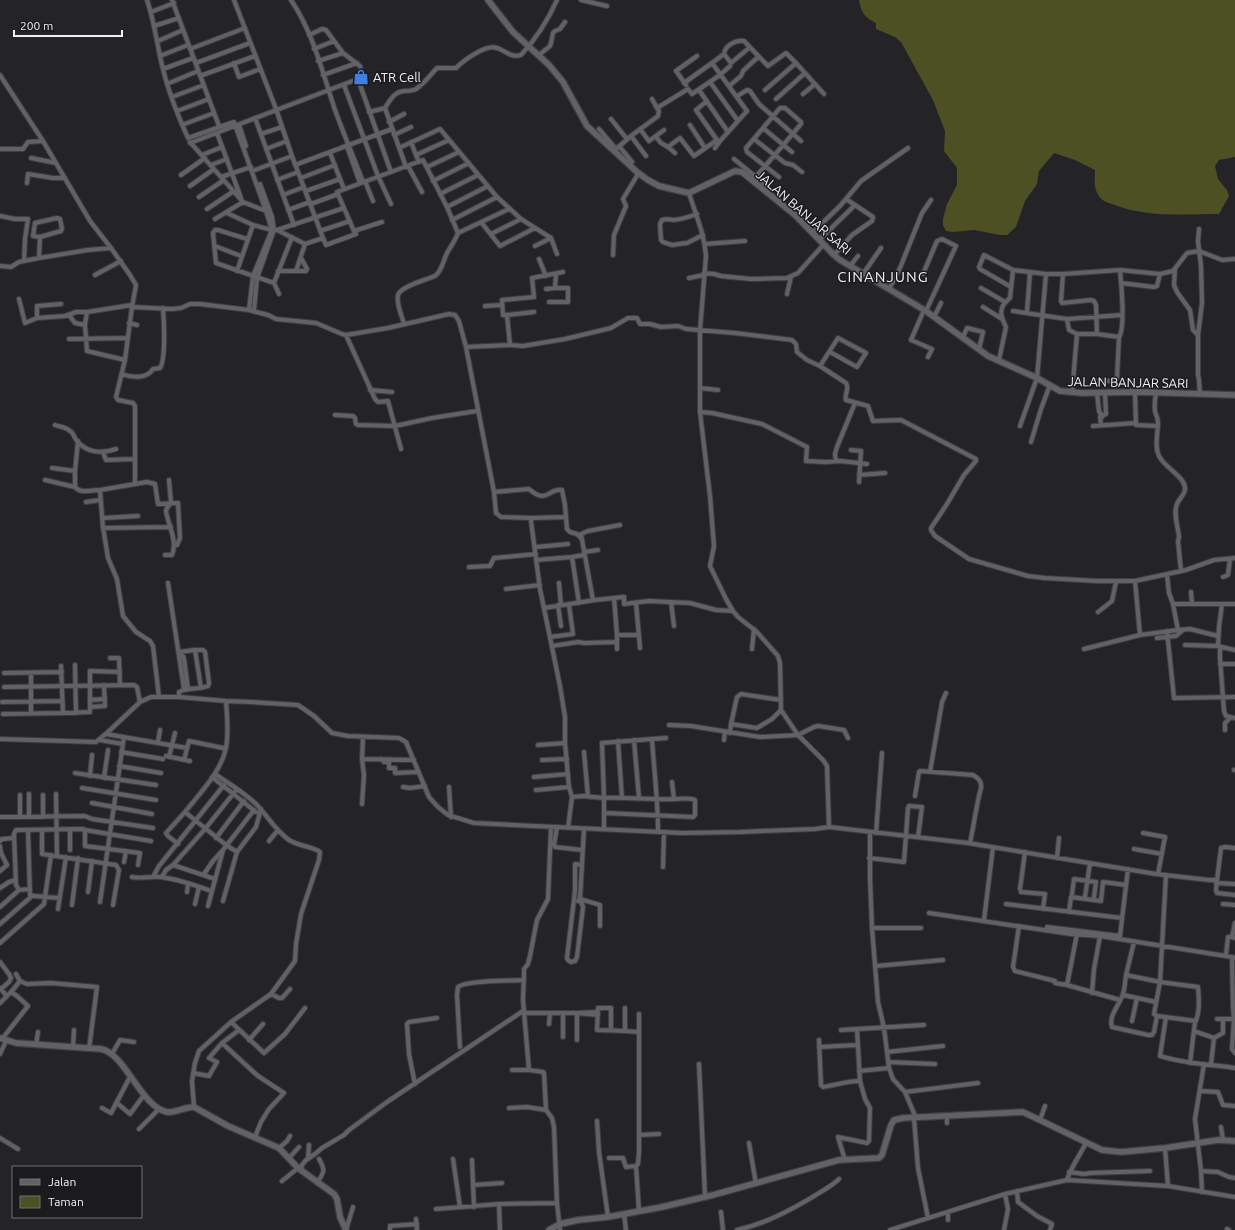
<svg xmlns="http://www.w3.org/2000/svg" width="1235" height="1230" font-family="Ubuntu,sans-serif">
	<rect width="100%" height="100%" fill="#242327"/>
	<!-- green -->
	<path fill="#4d5023" d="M859,0H1235V157L1219,160L1215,166L1218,179L1227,190L1229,196L1219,214C1185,214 1148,218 1115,205C1109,203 1103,202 1099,196C1093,188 1095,179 1095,170L1075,160L1054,153L1039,171L1037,184L1025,201L1016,227L1007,235H1000L974,230L953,232L946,231L943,225V219L947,204L957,185V168L944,151L945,131L933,100L901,42L895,37L876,29V23C865,18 861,12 859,0Z"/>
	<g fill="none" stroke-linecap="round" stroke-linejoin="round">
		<defs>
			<path id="street" d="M147,0C155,23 157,46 163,69C168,90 179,118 188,138L234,122L266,211L272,230H277L305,244L323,238L326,245L356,234L354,231L382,222
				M172,0L219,126
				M234,0L276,109L292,156L323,238
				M291,0C313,32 323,74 335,110C344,135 354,158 363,182
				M581,0L607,6
				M151,12L174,3
				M154,26L179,18
				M158,41L183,30
				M749,48L731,63L724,54C725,45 736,40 744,41L768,66L786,53L796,63L765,90
				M190,49L245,28
				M314,49L334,41
				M539,55L550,46L551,43L553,33L555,31L560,29L565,22
				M160,56L188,45
				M318,61L343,53
				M196,63L250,43
				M234,63L239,77L260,69
				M712,63L724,54
				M796,63L824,94
				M163,69L193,58
				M0,75L43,141L90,221L111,248
				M323,75L357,63
				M200,76L255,56
				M358,79L391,172
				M710,82L738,121
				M167,84L198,71
				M344,85L378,176L391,204
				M686,85L676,71L697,56
				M729,86L741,76L743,71L758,57
				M699,90L728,132
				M803,94L815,84
				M739,95L747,90L750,91L759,104L801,141
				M172,97L204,85
				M652,99L657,108
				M776,99L805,73
				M707,101L696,110L717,140
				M177,111L209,99
				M369,112L385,108
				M255,118L294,225
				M611,119L627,139
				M389,122L404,114
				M182,125L214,113
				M239,125L246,146
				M690,125L705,148
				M763,128L792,152
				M599,129L616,149
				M640,129L649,141L664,130
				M217,133L241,198
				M261,134L282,127
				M394,135L411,127
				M631,136L646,156
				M656,137L661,143L668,147L680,138L694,156L717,140L720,141L747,111L712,63L684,83
				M754,139L785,163L793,165L802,172
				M190,142L243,202L266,211
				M411,142L416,155
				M190,143L363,77L360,66L343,53L326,30L322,29L309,35
				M347,146L360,183
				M619,146L632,162
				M668,147L675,153
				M399,148L440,129L497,197L521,219L551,238L557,254
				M715,148L720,141
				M0,149H23L28,142L43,141
				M266,149L287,141
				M614,151L631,136L658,116L659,111L657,108L688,89L692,94L720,75L730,66
				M330,153L344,189
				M202,155L222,147
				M31,158L56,163
				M734,159L768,187
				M419,162L416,155L449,140
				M211,165L227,159
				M295,165L392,129
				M408,166L422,192
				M406,167L385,108C390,100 394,92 404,91C409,91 412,91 416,89C425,83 430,75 437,68H456C464,60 486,44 497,48C506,51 511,58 521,55C535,40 548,20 557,0
				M427,167L459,152
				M255,170L292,156
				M181,175L205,158
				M221,177L251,167
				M301,178L335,165
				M277,180L298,172
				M365,181L373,201
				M433,181L469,163
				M752,181C769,162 785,143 801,124V122L785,108H780L746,148L747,152L779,177
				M27,183L28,174L53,178H65
				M190,186L214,169
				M306,191L340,179
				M689,193C696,216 704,232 706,256L700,330V412L710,496L714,546L710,566L726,599L733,611L738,617L757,632L778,656L780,663L781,710L798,735L823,760L827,766L829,827
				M440,194L478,175
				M283,195L304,187
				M199,197L224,180
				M311,204L338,194
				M447,207L488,186
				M207,209L234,191
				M288,210L310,202
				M227,213L253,225L272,230L253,276L249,310
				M697,214C689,217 682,219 674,220C670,220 666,218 662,220L660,224L661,240L663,242L672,245L679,244L687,243L703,235
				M0,216L15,219H28L25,239L24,261
				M215,219L243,202
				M452,220L497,197
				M481,222L500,246L535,228
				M1199,229L1198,241L1201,266L1202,303L1198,335V375L1199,380L1200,394
				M277,230L344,208
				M320,231L350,221
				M354,231L337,192L423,160L447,207L458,233
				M812,233L840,206L861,181L908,148
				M491,234L521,219
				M247,239L218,230H215L213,233L216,263L274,283
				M819,240L853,207
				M705,244L745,241
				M215,246L241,256
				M535,246L551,238
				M613,255L614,235L626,206L623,199L638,174
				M834,255L852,235L872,221L873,217L846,199
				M39,258L40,237L61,231L62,229L60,219L57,218L35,223L33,236L40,237
				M539,259L546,276
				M0,266L11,267L19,262L39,258L88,250L111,248L130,275L136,285L132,307L172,309L181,308L190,304H200L249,310L268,315L276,319L316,323L342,334L346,335L388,328L449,314L455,315L459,321L466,347L494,492L496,513L501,517L531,518V521L540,589L560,686L565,717V743L569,787L572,797L583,796L604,798V829
				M850,266L858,256
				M1175,269L1174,285L1177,292L1190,310L1193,330L1198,335
				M237,271L253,225
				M278,271H306L307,269L301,258
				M296,271L305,244
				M704,273L714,274L721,276L751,279L787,278L798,273L824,244
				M863,274L881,248
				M923,274L937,241L942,239L956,246L926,311
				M1063,274L1061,301L1062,303L1091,300L1094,301L1096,305L1097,334
				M95,275L121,261
				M689,278L704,275
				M1121,283L1154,287L1157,286L1160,274
				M1011,287L980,269L979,267L984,255L1013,270L1046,274H1063L1120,270L1160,274L1173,271L1187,253L1199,251L1222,260L1235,259
				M981,288L1005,302
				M546,289L555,288
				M889,289L900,268L922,213L931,200
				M279,294L274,283L292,237
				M787,294L791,277
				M19,299L25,323L37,318L65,316L76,312H87
				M549,302H568V288H555L556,274
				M485,306L502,305
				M132,307L125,360L116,397L118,400L133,403L135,406V484
				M983,307L1002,319
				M254,310L257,278L274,230L272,217L260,184
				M924,310L911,340L932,349L928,357
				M1013,311L1067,319L1069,330L1077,334H1097L1119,337
				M1027,312L1030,272
				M69,315L75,323L85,325
				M507,315H503L502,300L534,297L532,278L563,272
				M934,317L941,303
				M37,318V306L61,304
				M1067,319L1122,315
				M129,323L137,325
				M404,324C402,316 396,304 398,295C401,286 426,280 435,276C442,271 443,261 447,253C451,246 455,241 458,233L509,209
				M346,335L375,399L378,402L388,401L401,449
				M963,337L967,328L983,332L979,349
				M69,339L127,338
				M510,345L507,315L534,312
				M466,347L510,345L523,346L565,339L611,328L628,318H637L640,324H650L661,327L678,326L686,329L735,333L792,340L796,344L797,352L807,360L820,366
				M830,352L857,367L866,353L838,338L820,366L846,383C850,389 844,394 846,400L868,406L873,421L901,420L976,459V461L964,475L947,504L931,528V530L935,536L969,559L1028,576L1045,578L1097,581H1135L1186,570L1214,560L1235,558
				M125,360L87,351L85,325L87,312L132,305
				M999,360L1006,327C1000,315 998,307 1010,298L1013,270
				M122,374C132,378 147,379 153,369L160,368C166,359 164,321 163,308
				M1098,381H1115L1117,378L1119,337C1126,327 1121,283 1120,270
				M700,388L718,390
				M370,390L392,392
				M1072,393L1077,334
				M1097,393L1099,411L1102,417
				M1135,393L1136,425L1157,426
				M1156,393C1155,399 1154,405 1155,411C1156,415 1158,418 1158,423C1158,434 1154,446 1159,456C1164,467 1185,477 1185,488C1186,494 1179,498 1177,504C1173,514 1178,526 1179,537L1178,541L1181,571
				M700,412L712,413L762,424L807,447L806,461L825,462L841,461L867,464
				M335,415L353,416L355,418L356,424L358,425L395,426L432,418L477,411
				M55,425C60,427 66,427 70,431C74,433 74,438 77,441C87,453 102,454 116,449
				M1101,425L1100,417L1106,414L1105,393
				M1020,426L1037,378L1046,274
				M1093,426L1136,423
				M1031,442L1041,409L1050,385
				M851,450L861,451L859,482
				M103,452L106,460L134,459
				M836,461L835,454L837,447L855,403
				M52,468L75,471V487C81,494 91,490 100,490L103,528L171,527
				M75,471L78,441
				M859,475L885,473
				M45,480L75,487
				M100,490L147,482L155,484L158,504L178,503L180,538L177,545
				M494,492L529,489C547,505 548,488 562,490L565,505L567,529L570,532L577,534L581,538
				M86,502L100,500
				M103,518L138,516
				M531,518L566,517
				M103,527L108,558L117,579L123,616L136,632L150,641L153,646L159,697
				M536,547L568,544
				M584,552L598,550
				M165,555H172C178,541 168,525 166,511L167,508L171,503L169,480
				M572,557L579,603
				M536,560L572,557L584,555
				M469,567L490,566L494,558L536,554
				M1167,575L1169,593L1173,604L1178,630
				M1223,577L1228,575L1230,559
				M1135,581L1140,635
				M168,583L184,689
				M559,583L561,605
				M506,589L540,585
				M1191,592L1192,604
				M614,598L617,635V649
				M593,600L581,534L588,531L620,525
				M671,602L674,626
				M636,603L640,648
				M1173,604H1235
				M558,605L561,626
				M544,608L595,600L624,597V604L649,601L690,603L716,610L733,611
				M1098,612L1112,601L1116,582
				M1167,631L1174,698L1235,697
				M617,635H639
				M550,637L573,634L569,605
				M1157,638L1176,636L1183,630
				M1185,645L1218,646L1235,650
				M552,646L578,642L584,643L617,642
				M1218,646L1219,627L1222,604
				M1220,647V658L1224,711L1226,716L1235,718
				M752,649L754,629
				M1084,649L1140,635L1178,630L1190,629L1218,636
				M179,652L195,650L201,688
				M180,655L183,656L184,659L188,689
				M110,658H119L120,685
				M1220,664H1235
				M75,665L76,713
				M61,666L63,713L90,712V671L120,672
				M4,673L62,672
				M31,673V714
				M4,687L134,685L137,687L140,702
				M179,697V692C188,687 198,690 208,686L209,683L205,652L203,650H195
				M90,700L105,699
				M226,701C227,717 229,732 226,748C221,772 200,793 185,812L226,845L237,852L256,827L261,809
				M2,702L62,701
				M90,707L105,706L104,685
				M3,714L63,713
				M731,724L737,697L741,694L781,700
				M669,725L691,726L760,737L798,735L814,727L818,726L844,730L848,738
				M1225,730V723L1230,718
				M730,733L731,724L757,728L772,719L781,710
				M106,734L187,748
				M363,737L362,759L414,760
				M0,739L96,742L108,732L140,702L151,697H179L226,701L252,702L298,705L314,716L332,733L348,736L399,738L406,742L429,797L438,807L448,815L474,823L682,833L740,832L815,829L829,827L968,843L1156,874L1209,880H1217L1221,848L1225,847L1235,848
				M652,739L666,738
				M100,740L123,744
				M634,740L639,798
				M724,740L725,732
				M618,741L622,798
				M158,742L160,730
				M538,745L565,743
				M121,752L163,759
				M584,752L588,796
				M166,756L190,761
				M169,757L175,733
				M381,759L384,762H389V768H395V773L418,772
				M184,760L189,741L223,748
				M542,760L567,759
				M119,766L161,773
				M1234,770H1235
				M930,772L942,702L946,693
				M75,773L156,785
				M90,776L92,755
				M212,777L256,812
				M534,777L568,774
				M104,778L108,750
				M672,782L674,799
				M403,787L410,788L425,786
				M449,787L451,817
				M82,788L156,800
				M536,790L569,787
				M29,794V817
				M56,794L57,855
				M20,795V817
				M43,795V817
				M915,796L919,772L920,771L973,775C978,778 982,781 981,788C976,806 974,825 970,843
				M92,803L152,814
				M362,804L364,775L362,759
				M605,813L693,817L695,815V800C689,797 680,799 674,799C651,800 627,797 604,798L602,743L652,739C654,769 658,801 658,831
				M0,817L85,816L92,819L153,828
				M551,827L548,899L537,920L530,956L528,964L524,969V974L523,1000L529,1070L543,1072L544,1073L546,1110L552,1118L554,1127L557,1203L560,1230
				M557,827L554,845L555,847L582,850
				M568,828L572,797
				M28,830L30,895L34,896L59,898
				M42,830V854L116,865L119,870L113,905
				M70,830V850
				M85,830L151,841
				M870,832V878L872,928L878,1002L884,1028L889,1068L893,1079L905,1092L916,1118
				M876,833L882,753
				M1143,833L1165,837L1158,874
				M216,838L244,801
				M0,841L2,839L14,838
				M269,841L278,830
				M178,844L168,836L166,833L185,812
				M0,846L1,853L7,865L0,871
				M1134,849L1162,854
				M869,858L904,862L908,808L909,806L922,807L918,837
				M1057,858L1059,838
				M124,862L126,851
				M173,865L215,879
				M581,865L575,864V891L567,958L568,960L571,962L575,961L577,957L583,907L580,899L584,829
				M663,867L664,832
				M204,874L213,861L222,851
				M1166,875L1160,982L1154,1014L1157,1016L1196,1021
				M132,877C142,879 151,876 160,877C177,879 195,885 211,891
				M153,877L159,866L224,785
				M162,877L166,870L173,865L205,829L237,789
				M1217,880L1216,890L1217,893L1235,895
				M1216,883L1235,884
				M0,888L9,882L16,880
				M30,889L19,890L16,885L14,834L16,830L83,829L85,830V846L140,853L138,865
				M1020,889L1025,852
				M88,892L92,861
				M187,892L188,884
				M1021,892L1045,894L1043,909
				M1072,894L1074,879L1096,882L1094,897
				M1085,897L1090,863
				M223,901L237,852
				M578,901L580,899L600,905V926
				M100,902L124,737
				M195,904L199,887
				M1006,904L1122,918
				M1223,904L1235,905
				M72,905L78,858
				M208,906L223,850L254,810
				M0,907L19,890
				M58,909L66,857
				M1069,912L1071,897L1101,901L1103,882L1126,885
				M929,913L1071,934L1100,936
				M984,920L993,847
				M1235,923L1232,937L1235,938
				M0,924L32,896
				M1019,926L1013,967L1015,971L1055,981V983L1067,985
				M1047,927L1120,936L1128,869
				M872,928H921
				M1077,934L1067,985L1120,1000
				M0,943L44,904L51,855
				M1226,955L1228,937H1232
				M1235,958L1232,957L1233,1007H1235
				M0,962L9,974L11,978L9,982L1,989
				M876,966L943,960
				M16,974L20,981L27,984L51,983L97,987L89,1049
				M1126,975L1134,942
				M0,988L5,994
				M11,992L20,981
				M1092,993L1094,969L1100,936L1232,957
				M271,994L279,998H282L290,989
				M1123,995L1156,1002
				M0,1003L11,992L17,996L28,1006L2,1039
				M1233,1007L1234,1019L1232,1049L1235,1053
				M523,1013H577V1040
				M598,1015L577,1013L598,1012
				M1157,1016L1154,1032L1152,1035H1148L1112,1027C1108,1016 1120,1004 1123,994C1125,988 1125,981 1126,975L1160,982L1198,987C1199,997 1200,1014 1195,1022L1190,1063
				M1166,1017L1160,1056C1185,1064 1209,1064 1235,1068
				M1217,1019H1234
				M1132,1021L1137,998
				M231,1022L264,1053L285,1034L305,1008
				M549,1024L550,1013
				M611,1030V1008H598L597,1030C611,1030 625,1031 639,1032
				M841,1030L924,1025
				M625,1031V1008
				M1194,1031L1214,1038L1211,1064
				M563,1037V1013
				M1214,1038L1223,1033V1019
				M249,1040L263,1024
				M819,1040L821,1085L823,1087C836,1085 847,1081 860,1081
				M222,1043L258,1076L284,1093L269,1109L261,1122L255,1137
				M36,1045L38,1032
				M460,1047L457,995L458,987C466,980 511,981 524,980
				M819,1047L857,1045
				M73,1048L74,1030
				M887,1052L943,1046
				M0,1054L6,1041
				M112,1054L120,1040L134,1042
				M888,1062L935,1064
				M699,1064L705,1196
				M512,1070H529
				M859,1071L889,1068
				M193,1073L209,1076L217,1062L209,1058L222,1043L239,1030
				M415,1084L409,1054L407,1024L409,1022L437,1018
				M1200,1091L1218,1092L1223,1105L1235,1106
				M905,1092L978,1083
				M117,1103L130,1114L144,1095
				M194,1107L192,1081L195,1063L199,1051L231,1022L271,994L295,961L296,944L301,914L319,860L320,852C314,847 298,846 289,840C275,830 267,815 255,803C243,792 228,783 215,774
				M102,1108L111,1113L130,1077
				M509,1108L527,1107L546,1110
				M947,1117V1123
				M914,1118L918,1168L928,1218
				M1040,1120L1045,1106
				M597,1121L599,1152L608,1217
				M1221,1127L1223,1140
				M139,1129L159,1109
				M639,1135L659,1134
				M0,1138L18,1149
				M749,1143L756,1184
				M279,1148L287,1141L290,1136
				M1165,1148L1168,1186
				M289,1158L299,1147
				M609,1158H623L626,1167L636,1166L639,1211
				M308,1159L309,1145
				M453,1159L460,1207
				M472,1160L474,1207
				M845,1160L838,1137L867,1143L869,1141L870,1108L865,1099L860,1081L857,1029
				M636,1166L638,1164L639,1152V1014
				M301,1170L302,1165L306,1160L315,1154L322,1148L344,1135L349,1130L387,1102L523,1011
				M1201,1171L1195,1119L1204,1064
				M1069,1172L1084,1174L1090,1173L1150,1171
				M1067,1180C1071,1167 1080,1155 1086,1143
				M282,1181L298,1168
				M317,1183C324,1172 326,1171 319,1159
				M473,1185L502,1183
				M1017,1191L1018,1202L1037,1216L1052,1224L1050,1230
				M1202,1192L1201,1171L1218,1172L1229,1177L1235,1178
				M499,1204L500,1230
				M436,1209L499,1204L557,1203
				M721,1212L723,1230
				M948,1212V1220
				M624,1214L626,1230
				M416,1219L417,1230
				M1227,1229L1229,1230
				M346,1230L353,1207
				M390,1230V1226L417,1224
				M737,1230C764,1224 787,1212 811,1198C820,1192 831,1187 839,1179
				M890,1230L1005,1194L1067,1180L1168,1186L1235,1197
				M1004,1230L1008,1209L1005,1194"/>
			<path id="secondary" d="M488,0L513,32L549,65L563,82L587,126L637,172L648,180L659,186L689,193L735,171L742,172L795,215L834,255L840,260L926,311L988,356L1037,378L1060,391L1082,393L1139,392L1235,395
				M0,1038L16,1043L101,1049C125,1053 141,1107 167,1112C175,1113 185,1107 194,1107L228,1126L279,1148L298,1168L334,1194L337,1199L340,1217L346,1230
				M549,1230L560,1224L578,1220L608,1217L662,1207L713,1195L839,1160L879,1158L882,1155L891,1125L894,1120L903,1118L1023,1112L1102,1150L1121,1152L1165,1148L1218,1140L1235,1141"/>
		</defs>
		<!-- street casing -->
		<use href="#street" stroke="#3f3f42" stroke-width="6"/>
		<!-- secondary casing -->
		<use href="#secondary" stroke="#3f3f42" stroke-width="8"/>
		<!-- street -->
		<use href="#street" stroke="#626266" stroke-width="4"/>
		<!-- secondary -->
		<use href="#secondary" stroke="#626266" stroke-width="5.5"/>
	</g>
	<!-- icons -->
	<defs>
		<symbol id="shop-bare" viewBox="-9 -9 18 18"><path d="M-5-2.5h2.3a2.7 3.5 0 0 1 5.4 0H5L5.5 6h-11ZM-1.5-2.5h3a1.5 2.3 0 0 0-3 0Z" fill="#3f7fe0" stroke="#1b1a1d" stroke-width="2.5" paint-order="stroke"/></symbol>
	</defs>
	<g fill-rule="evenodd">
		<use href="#shop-bare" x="350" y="66" width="22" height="22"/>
	</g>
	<g text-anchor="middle" stroke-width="3" stroke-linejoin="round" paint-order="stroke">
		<!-- poi labels -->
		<g font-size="13" fill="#f0f0f2" stroke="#1b1a1d" text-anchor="start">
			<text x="373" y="82">ATR Cell</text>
		</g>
		<!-- street labels -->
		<g font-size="13" fill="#f0f0f2" stroke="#1b1a1d">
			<text transform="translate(804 212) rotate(41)" y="5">JALAN BANJAR SARI</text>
			<text transform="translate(1128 382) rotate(1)" y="5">JALAN BANJAR SARI</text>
		</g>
		<!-- quarter labels -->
		<g font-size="15" letter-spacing="1" fill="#f0f0f2" stroke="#1b1a1d">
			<text x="883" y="282">CINANJUNG</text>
		</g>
	</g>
	<!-- legend -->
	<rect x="12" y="1166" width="130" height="52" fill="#1b1a1d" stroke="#707072"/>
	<rect x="20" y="1179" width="20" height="6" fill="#626266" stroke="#707072"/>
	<text x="48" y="1186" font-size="12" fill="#f0f0f2">Jalan</text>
	<rect x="20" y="1196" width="20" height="12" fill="#4d5023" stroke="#707072"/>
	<text x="48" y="1206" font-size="12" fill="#f0f0f2">Taman</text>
	<!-- scale -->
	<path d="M14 30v6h108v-6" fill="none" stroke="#f0f0f2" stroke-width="2"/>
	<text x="20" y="30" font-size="12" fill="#f0f0f2" stroke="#1b1a1d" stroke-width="3" paint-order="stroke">200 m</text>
</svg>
